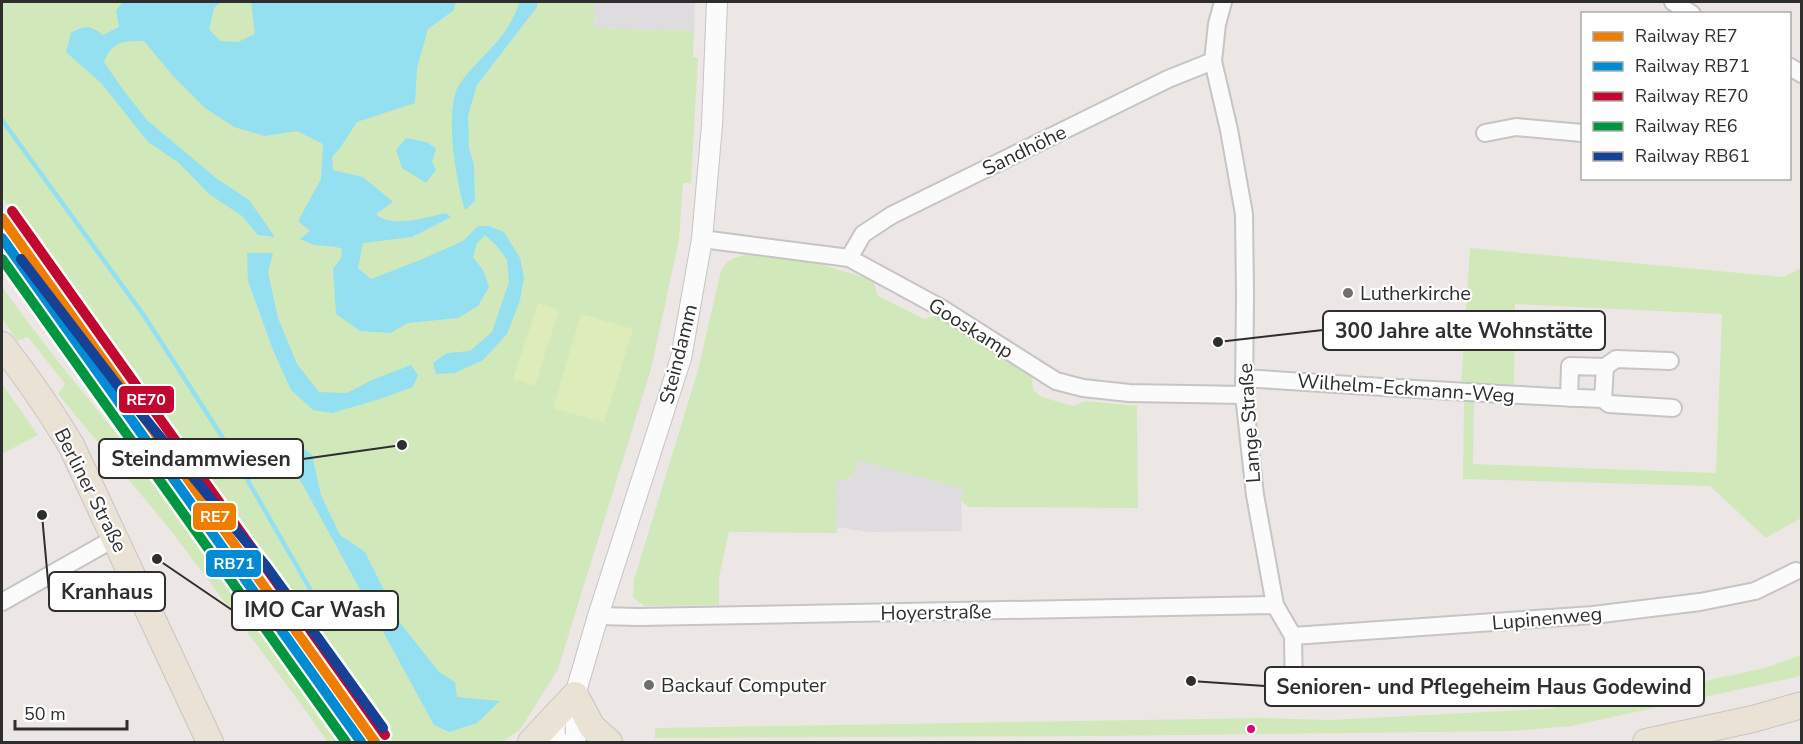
<svg xmlns="http://www.w3.org/2000/svg" width="1803" height="744" font-family="'Nunito Sans',sans-serif">
	<rect width="100%" height="100%" fill="#ece7e4"/>
	<!-- industrial -->
	<path fill="#dfdcdf" d="M594,2H695L694,31L595,28Z
		M857,460L964,489L961,501L962,531L869,532L837,527L836,480H849L854,473Z"/>
	<!-- green -->
	<path fill="#d1e8bb" d="M2,2H594L595,28L694,31L693,57L698,58L691,183H683L679,240L651,369L558,669L520,730L501,742H390L228,520L2,197Z
		M1470,248L1784,277L1801,268V518L1766,538L1710,486L1463,479L1464,402H1474L1473,464L1716,473L1722,314L1515,304L1514,389L1461,386Z
		M752,254L793,256L873,280L878,296L924,319L939,315L1032,378L1033,390L1042,397L1073,406L1085,401L1137,406L1138,508L969,507L961,501L964,489L857,460L854,473L848,480H836L837,533L729,532L719,577V605L645,606L633,598L634,580L698,370L721,271C727,258 739,256 752,254Z
		M2,287C60,368 126,443 187,522C242,594 294,668 347,742H328L287,685L172,532L58,394L65,384L28,337L17,341L2,318Z
		M2,384L38,435L2,454Z
		M1801,655V676L1571,726L1514,731L1100,736L655,738V728L1265,718L1329,720L1547,709L1655,692L1765,668Z"/>
	<!-- pitch -->
	<path fill="#ddecb9" d="M538,303L559,310L535,386L513,379Z
		M581,314L633,329L604,423L553,408Z"/>
	<!-- water -->
	<path fill="#94e0f1" d="M123,2H222L214,8L209,29L220,41L238,42L255,34L251,2H456L454,10L428,29L417,68L415,103L357,122L340,148L332,157L333,170L363,177L393,202L376,214C391,229 427,217 446,213L451,217L412,237L363,243L358,268L371,279L420,260L463,241L478,226H489L504,232L520,258L524,277L520,300L507,334L483,360L455,373L436,374L433,363L447,353L470,351L492,332L509,282L507,260L496,245L485,235L477,243L473,257L483,270L489,287L478,306L458,318L408,323L390,333L360,331L336,314L333,269L341,258L342,249L336,247L314,245L300,239L310,231L298,221L321,179L323,144L297,131L265,136L234,127L205,108L173,76L144,41C124,41 112,41 104,62L124,91L147,120L216,178L249,200L275,237L258,235L242,216L209,194L179,163L148,142L102,84L66,52L71,33C84,25 91,25 103,35L119,27L116,10Z
		M520,2H537V7L477,85L468,116L469,148L474,165L475,201L465,210C456,182 446,119 456,91C462,76 489,52 500,38C509,28 515,14 520,2Z
		M406,138L426,142L436,148L432,162L436,170L426,183L402,168L396,150Z
		M247,253H273L268,272L278,318L297,364L319,392L347,393L374,379L411,365L418,375L413,387L380,399L332,413L313,410L291,390L273,350L248,281Z
		M302,447L312,455L321,495L340,535L365,552L401,624L439,672L455,682L457,697L500,701L477,723L449,732L434,725L299,478L285,462Z"/>
	<g fill="none" stroke-linecap="round" stroke-linejoin="round">
		<!-- stream -->
		<path stroke="#94e0f1" stroke-width="4.5" d="M2,120L145,317L228,446L333,629"/>
		<defs>
			<path id="minor" d="M1223,2L1217,24L1213,61L1229,130L1244,214L1245,295L1244,395L1255,495L1275,605L1293,636L1294,697
				M1673,2L1692,14
				M1790,67L1802,74
				M1485,133L1516,127L1582,133
				M702,239L849,258L941,308L1056,381L1083,388L1129,393L1244,395
				M849,258L863,234L892,215L1168,79L1213,61
				M1605,367L1616,359L1670,361
				M1244,378C1364,386 1484,394 1603,399L1605,367L1570,366L1569,398
				M1603,399L1609,404L1673,408
				M2,602L115,538
				M598,616L639,617L1275,605
				M1293,636L1593,615L1700,602L1755,591L1796,571"/>
			<path id="tertiary" d="M557,742C553,732 554,720 562,711
				M573,742L576,737L575,695L598,616L681,358L702,239L712,125L717,2"/>
			<path id="primary" d="M2,345C27,377 50,410 71,445L210,742
				M531,742L575,695L592,727L609,742
				M1646,742L1753,719L1802,705"/>
		</defs>
		<!-- minor casing -->
		<use href="#minor" stroke="#c6c4c5" stroke-width="20"/>
		<!-- tertiary casing -->
		<use href="#tertiary" stroke="#c6c4c5" stroke-width="22"/>
		<!-- primary casing -->
		<use href="#primary" stroke="#c6c4c4" stroke-width="28"/>
		<!-- minor -->
		<use href="#minor" stroke="#fcfbfb" stroke-width="16"/>
		<!-- tertiary -->
		<use href="#tertiary" stroke="#fcfbfb" stroke-width="20"/>
		<!-- primary -->
		<use href="#primary" stroke="#e9e2d5" stroke-width="26"/>
		<defs>
			<path id="rail-1" d="M2,218L375,742"/>
			<path id="rail-2" d="M2,238L361,742"/>
			<path id="rail-3" d="M12,211L385,735"/>
			<path id="rail-4" d="M2,259L346,742"/>
			<path id="rail-5" d="M21,259L115,382L266,566L383,728"/>
		</defs>
		<!-- rail-1 casing -->
		<use href="#rail-1" stroke="#fff" stroke-width="15"/>
		<!-- rail-2 casing -->
		<use href="#rail-2" stroke="#fff" stroke-width="15"/>
		<!-- rail-3 casing -->
		<use href="#rail-3" stroke="#fff" stroke-width="15"/>
		<!-- rail-4 casing -->
		<use href="#rail-4" stroke="#fff" stroke-width="15"/>
		<!-- rail-5 casing -->
		<use href="#rail-5" stroke="#fff" stroke-width="15"/>
		<!-- rail-1 -->
		<use href="#rail-1" stroke="#ef7d00" stroke-width="10"/>
		<!-- rail-2 -->
		<use href="#rail-2" stroke="#008bd2" stroke-width="10"/>
		<!-- rail-3 -->
		<use href="#rail-3" stroke="#c10831" stroke-width="10"/>
		<!-- rail-4 -->
		<use href="#rail-4" stroke="#009641" stroke-width="10"/>
		<!-- rail-5 -->
		<use href="#rail-5" stroke="#164194" stroke-width="10"/>
	</g>
	<!-- markers -->
	<g fill="#706f6e" stroke="#fff" stroke-width="2">
		<circle cx="1348" cy="293" r="6"/>
		<circle cx="649" cy="685" r="6"/>
	</g>
	<circle fill="#e5007d" stroke="#fff" stroke-width="2" cx="1251" cy="729" r="5"/>
	<g text-anchor="middle" stroke-width="4.5" stroke-linejoin="round" paint-order="stroke">
		<!-- street labels -->
		<g font-size="20" fill="#2e2e2e" stroke="#fff">
			<text transform="translate(1024 150) rotate(-26)" y="7">Sandhöhe</text>
			<text transform="translate(971 328) rotate(32)" y="7">Gooskamp</text>
			<text transform="translate(678 354) rotate(-76)" y="7">Steindamm</text>
			<text transform="translate(1406 388) rotate(4)" y="7">Wilhelm-Eckmann-Weg</text>
			<text transform="translate(1249 423) rotate(-94)" y="7">Lange Straße</text>
			<text transform="translate(91 490) rotate(63)" y="7">Berliner Straße</text>
			<text transform="translate(936 612) rotate(-1)" y="7">Hoyerstraße</text>
			<text transform="translate(1547 618) rotate(-5)" y="7">Lupinenweg</text>
		</g>
		<!-- poi labels -->
		<g font-size="20" fill="#2e2e2e" stroke="#fff" text-anchor="start">
			<text x="1360" y="300">Lutherkirche</text>
			<text x="661" y="692">Backauf Computer</text>
		</g>
	</g>
	<!-- callouts -->
	<path fill="none" stroke="#2e2e2e" stroke-width="2" d="M1218 342L1323 330M402 445L303 459M42 515L49 592M157 559L232 610M1191 681L1265 686"/>
	<g fill="#2e2e2e" stroke="#fff" stroke-width="2">
		<circle cx="1218" cy="342" r="6"/>
		<circle cx="402" cy="445" r="6"/>
		<circle cx="42" cy="515" r="6"/>
		<circle cx="157" cy="559" r="6"/>
		<circle cx="1191" cy="681" r="6"/>
	</g>
	<g fill="#fff" stroke="#2e2e2e" stroke-width="2">
		<rect x="1323" y="311" width="282" height="39" rx="6"/>
		<rect x="99" y="439" width="204" height="39" rx="6"/>
		<rect x="49" y="572" width="116" height="39" rx="6"/>
		<rect x="232" y="591" width="166" height="39" rx="6"/>
		<rect x="1265" y="667" width="439" height="39" rx="6"/>
	</g>
	<g font-size="21" text-anchor="middle" font-weight="bold" fill="#2e2e2e">
		<text x="1464" y="338">300 Jahre alte Wohnstätte</text>
		<text x="201" y="466">Steindammwiesen</text>
		<text x="107" y="599">Kranhaus</text>
		<text x="315" y="617">IMO Car Wash</text>
		<text x="1484" y="694">Senioren- und Pflegeheim Haus Godewind</text>
	</g>
	<g stroke="#fff" stroke-width="2">
		<rect x="118" y="385" width="57" height="29" rx="6" fill="#c10831"/>
		<rect x="192" y="502" width="45" height="29" rx="6" fill="#ef7d00"/>
		<rect x="205" y="549" width="57" height="29" rx="6" fill="#008bd2"/>
	</g>
	<g font-size="16" text-anchor="middle" font-weight="bold" fill="#fff">
		<text x="146" y="405">RE70</text>
		<text x="215" y="522">RE7</text>
		<text x="234" y="569">RB71</text>
	</g>
	<!-- border -->
	<rect width="1803" height="744" fill="none" stroke="#2e2e2e" stroke-width="6"/>
	<!-- legend -->
	<rect x="1581" y="12" width="210" height="168" fill="#ffffff" stroke="#ababab" stroke-width="1.5"/>
	<rect x="1593" y="32" width="30" height="9" fill="#ef7d00" stroke="#ababab" stroke-width="1.5"/>
	<text x="1635" y="42" font-size="18" fill="#2e2e2e">Railway RE7</text>
	<rect x="1593" y="62" width="30" height="9" fill="#008bd2" stroke="#ababab" stroke-width="1.5"/>
	<text x="1635" y="72" font-size="18" fill="#2e2e2e">Railway RB71</text>
	<rect x="1593" y="92" width="30" height="9" fill="#c10831" stroke="#ababab" stroke-width="1.5"/>
	<text x="1635" y="102" font-size="18" fill="#2e2e2e">Railway RE70</text>
	<rect x="1593" y="122" width="30" height="9" fill="#009641" stroke="#ababab" stroke-width="1.5"/>
	<text x="1635" y="132" font-size="18" fill="#2e2e2e">Railway RE6</text>
	<rect x="1593" y="152" width="30" height="9" fill="#164194" stroke="#ababab" stroke-width="1.5"/>
	<text x="1635" y="162" font-size="18" fill="#2e2e2e">Railway RB61</text>
	<!-- scale -->
	<path d="M15 720v9h112v-9" fill="none" stroke="#2e2e2e" stroke-width="3"/>
	<text x="24" y="720" font-size="18" fill="#2e2e2e" stroke="#ffffff" stroke-width="4.5" paint-order="stroke">50 m</text>
</svg>
